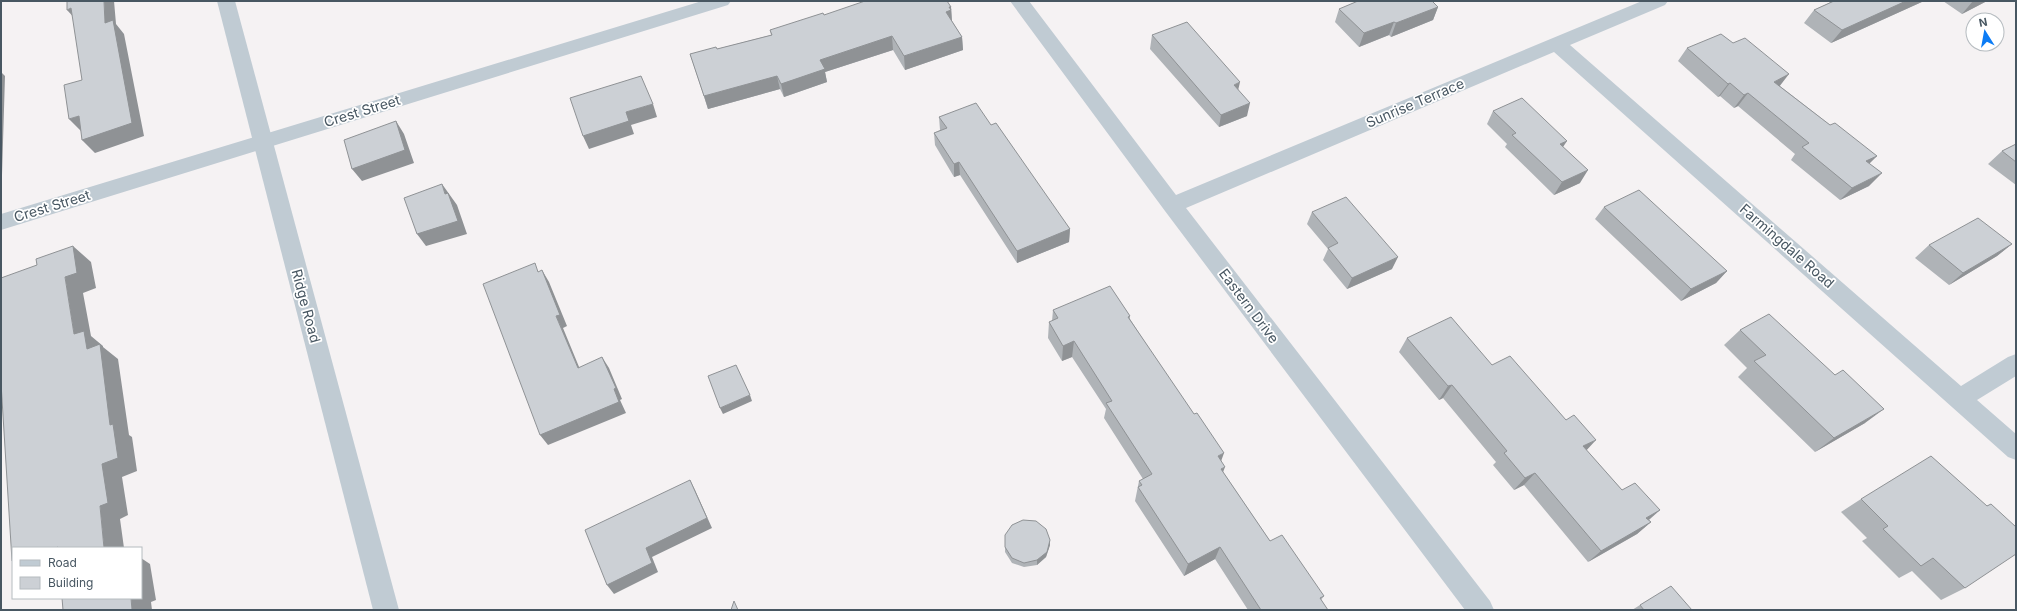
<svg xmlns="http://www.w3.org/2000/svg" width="2017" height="611" font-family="Inter,sans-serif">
	<rect width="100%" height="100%" fill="#f5f2f3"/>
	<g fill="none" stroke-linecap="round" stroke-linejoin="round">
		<!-- minor -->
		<path fill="#c0cbd3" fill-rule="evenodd" d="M702,1H731L728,5L1,230V214Z
			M1010,1H1029L1176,195L1642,1H1668L1665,5L1570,45L1961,386L2008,357L2016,354V376L1977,400L2016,434V460L2008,457L1554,52L1186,208L1490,601L1494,610H1465L1165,211Z"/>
		<!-- tertiary -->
		<path fill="#c0cbd3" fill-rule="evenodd" d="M217,1H235L399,610H373Z"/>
	</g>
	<!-- wall -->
	<path fill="#afb3b7" d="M1831,1H1924L1831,43L1804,23L1814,10L1829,3Z
		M1943,1H1987L1962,14Z
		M951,7L952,21L962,37L963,50L905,70L893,50L825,72L827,82L784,97L780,89L708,109L690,54L717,49L771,35L770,30Z
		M1438,7L1433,20L1391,37L1389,35L1359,47L1335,22L1339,9Z
		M1152,35L1238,89L1247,116L1219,127L1150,49Z
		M1687,48L1780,86L1830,125L1877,156L1869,163V186L1840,200L1791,160L1795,154L1738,106L1734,108L1720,96L1718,97L1678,61Z
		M1493,111L1563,147L1580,183L1554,195L1505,147L1507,144L1487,124Z
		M939,117L991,125L1070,229L1069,242L1017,263L960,175L954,177L935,145L934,133L940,130Z
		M2016,144V185L1988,164L2002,151Z
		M1604,207L1727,271L1716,283L1681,301L1595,219Z
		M1312,212L1392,269L1347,289L1323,260L1328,249L1307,224Z
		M2012,244L1997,256L1949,285L1915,258L1929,245Z
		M1053,310L1130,316V319L1221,461L1223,472L1270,541L1324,596L1321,600L1328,610H1248L1215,559L1184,576L1135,501L1139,481L1143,479L1104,418L1106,409L1072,357L1062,361L1048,338L1049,322L1052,321Z
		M1740,330L1865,423L1815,452L1738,377L1747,368L1724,345Z
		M1407,338L1492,365L1586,450L1622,490L1660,510L1649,520L1651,522L1637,534L1588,562L1524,485L1514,490L1493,465L1496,462L1443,398L1439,400L1399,352Z
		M1861,499L1986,506L1991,504L1965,588L1941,600L1912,571L1899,578L1862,541L1867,538L1841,512Z
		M1005,535L1050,545L1046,557L1037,565L1024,567L1012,563L1005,552Z
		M1640,605L1692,610H1632Z"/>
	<!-- shaded-wall -->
	<path fill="#8f9295" d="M104,1H114L116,24L124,34L144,136L95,153L82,140L105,23Z
		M1906,1H1924L1831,43L1842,30Z
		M1973,1H1987L1962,14Z
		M949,7H951L952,23L946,12Z
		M1438,7L1433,20L1391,37L1396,23Z
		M71,8L79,23L67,10Z
		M1394,22L1389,35L1359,47L1364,33Z
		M892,36L893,50L825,72L827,82L784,97L781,84L820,60Z
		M962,37L963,50L905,70L904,56Z
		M1,72L5,76L2,175H1Z
		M1789,74L1779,87L1774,82Z
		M777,76L780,89L708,109L704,96Z
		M1240,82L1237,95L1234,85Z
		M1730,83L1720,96L1718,97L1728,84Z
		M1748,93L1738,106L1734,108L1744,95Z
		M1250,103L1247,116L1219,127L1221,115Z
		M653,104L657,117L631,125L634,134L589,149L583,136L626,112Z
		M79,116L82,132L69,119Z
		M396,121L404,134L414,163L362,181L352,169Z
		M1567,141L1559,153L1560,144Z
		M1877,156L1865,168L1866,161Z
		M959,162L960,175L954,177V164Z
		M1588,170L1580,183L1554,195L1562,182Z
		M1882,173L1869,186L1840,200L1852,188Z
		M442,184L457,205L467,234L426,246L417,234L445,194Z
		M1070,229L1069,242L1017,263V251Z
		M2012,244L1997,256L1949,285L1963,273Z
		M73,246L91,262L96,288L83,293L91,336L103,346V347L118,359L129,435L132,437L137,471L122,477L128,515L120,519L124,548H104L100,506L102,464L110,425L87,349L74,334L65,277Z
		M1398,257L1392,269L1347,289L1352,278Z
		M542,270L549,282L567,326L563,328L584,379L578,368L556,316Z
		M1727,271L1716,283L1681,301L1691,289Z
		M1074,341L1072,357L1062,361L1063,346Z
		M602,357L609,368L622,399L620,400L626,413L548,445L540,435Z
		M1452,385L1443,398L1439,400L1448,386Z
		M750,395L752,401L723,414L720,408Z
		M1884,409L1865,423L1815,452L1834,438Z
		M1596,440L1584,453L1583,446Z
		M1224,453L1219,467L1218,456Z
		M1225,467L1220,480L1221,469Z
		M1535,473L1524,485L1514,490L1525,478Z
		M690,480L695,490L712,528L652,557L658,572L614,594L607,585L646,548Z
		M1660,510L1646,522V518Z
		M1651,522L1637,534L1588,562L1601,551Z
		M1050,540V545L1046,557L1037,565V560Z
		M1220,547L1215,559L1184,576L1188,564Z
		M141,558L150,564L156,600L151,602L152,610H132L131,598H141Z"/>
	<!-- building -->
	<path fill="#ccd0d5" stroke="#8f9295" d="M67,1H104L105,23L113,20L132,123L82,140L79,116L69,119L64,85L82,80L71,8L67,10Z
		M865,1H947L951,7H949L951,10L946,12L962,37L904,56L892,36L820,60L825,69L781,84L777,76L704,96L690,54L716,47L717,49L772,35L770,30L823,13L824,15Z
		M1358,1H1432L1438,7L1396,23L1394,22L1364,33L1339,9Z
		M1834,1H1906L1842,30L1814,10Z
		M1187,22L1240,82L1234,85L1250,103L1221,115L1152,35Z
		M1721,34L1733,43L1745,38L1789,74L1774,82L1830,125L1835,123L1877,156L1866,161L1882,173L1852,188L1802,147L1809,143L1748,93L1744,95L1730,83L1728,84L1687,48Z
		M641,76L653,104L626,112L629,121L583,136L570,98Z
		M1522,98L1567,141L1560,144L1588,170L1562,182L1512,135L1516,133L1493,111Z
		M976,103L991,125L996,123L1070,229L1017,251L959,162L954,164L934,133L947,128L939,117Z
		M396,121L405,150L352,169L344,140Z
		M2016,144V162L2002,151Z
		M442,184L445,194L448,193L458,221L417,234L404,198Z
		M1639,190L1727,271L1691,289L1604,207Z
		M1346,197L1398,257L1352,278L1328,248L1338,243L1312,212Z
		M1978,218L2012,244L1963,273L1929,245Z
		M73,246L77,273L65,277L74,334L84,331L87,349L100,344L110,425L113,424L118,458L102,464L108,503L100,506L104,548H58V547L55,548H13V560L12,561L1,383V278L37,265L36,259Z
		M535,263L538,272L542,270L560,315L556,316L578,368L602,357L616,388L614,389L619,402L540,435L483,284Z
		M1110,286L1130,316L1128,317L1194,414L1197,413L1224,453L1218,456L1225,467L1221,469L1270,541L1282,535L1324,596L1320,598L1328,610H1261L1220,547L1188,564L1138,487L1142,485L1139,481L1152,474L1106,403L1112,401L1074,341L1063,346L1049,322L1058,318L1053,310Z
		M1769,314L1835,375L1843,370L1884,409L1834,438L1754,361L1766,355L1740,330Z
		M1451,317L1492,365L1510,356L1566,420L1574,415L1596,440L1583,446L1622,490L1635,483L1660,510L1646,518L1651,522L1601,551L1535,473L1525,478L1504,453L1507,451L1452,385L1448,386L1407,338Z
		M736,365L750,395L720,408L708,376Z
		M1931,456L1987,506L1991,504L2016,527V554L1965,588L1933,558L1921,566L1883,529L1888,526L1861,499Z
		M690,480L707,518L646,548L652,563L607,585L585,530Z
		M1023,520L1036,521L1046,529L1050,540L1047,552L1037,560L1024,563L1012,558L1005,547V535L1012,525Z
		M1671,586L1692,610H1644L1640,605Z
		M62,598H131L132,610H63Z
		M734,601L738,610H731Z"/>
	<g text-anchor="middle" stroke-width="3.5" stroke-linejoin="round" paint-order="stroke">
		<!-- street labels -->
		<g font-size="14" fill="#485762" stroke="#fff">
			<text transform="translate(1415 103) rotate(-23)" y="5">Sunrise Terrace</text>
			<text transform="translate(362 111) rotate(-17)" y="5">Crest Street</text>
			<text transform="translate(52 206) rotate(-17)" y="5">Crest Street</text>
			<text transform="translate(1787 246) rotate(41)" y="5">Farmingdale Road</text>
			<text transform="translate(306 306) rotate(75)" y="5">Ridge Road</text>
			<text transform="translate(1249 306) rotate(53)" y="5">Eastern Drive</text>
		</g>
	</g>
	<!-- border -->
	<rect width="2017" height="611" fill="none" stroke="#485762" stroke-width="4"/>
	<!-- legend -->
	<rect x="12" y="547" width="130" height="52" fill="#ffffff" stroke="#b6bcc0"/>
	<rect x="20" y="560" width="20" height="6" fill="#c0cbd3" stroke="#b6bcc0"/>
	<text x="48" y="567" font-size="12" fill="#485762">Road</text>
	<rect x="20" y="577" width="20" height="12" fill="#ccd0d5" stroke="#b6bcc0"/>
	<text x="48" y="587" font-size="12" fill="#485762">Building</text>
	<!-- north arrow -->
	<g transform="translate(1985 32) rotate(349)"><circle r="19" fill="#ffffff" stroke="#b6bcc0"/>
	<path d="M0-3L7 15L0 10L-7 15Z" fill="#0c7cf5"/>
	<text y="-6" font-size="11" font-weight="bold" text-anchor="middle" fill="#485762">N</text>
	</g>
</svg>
